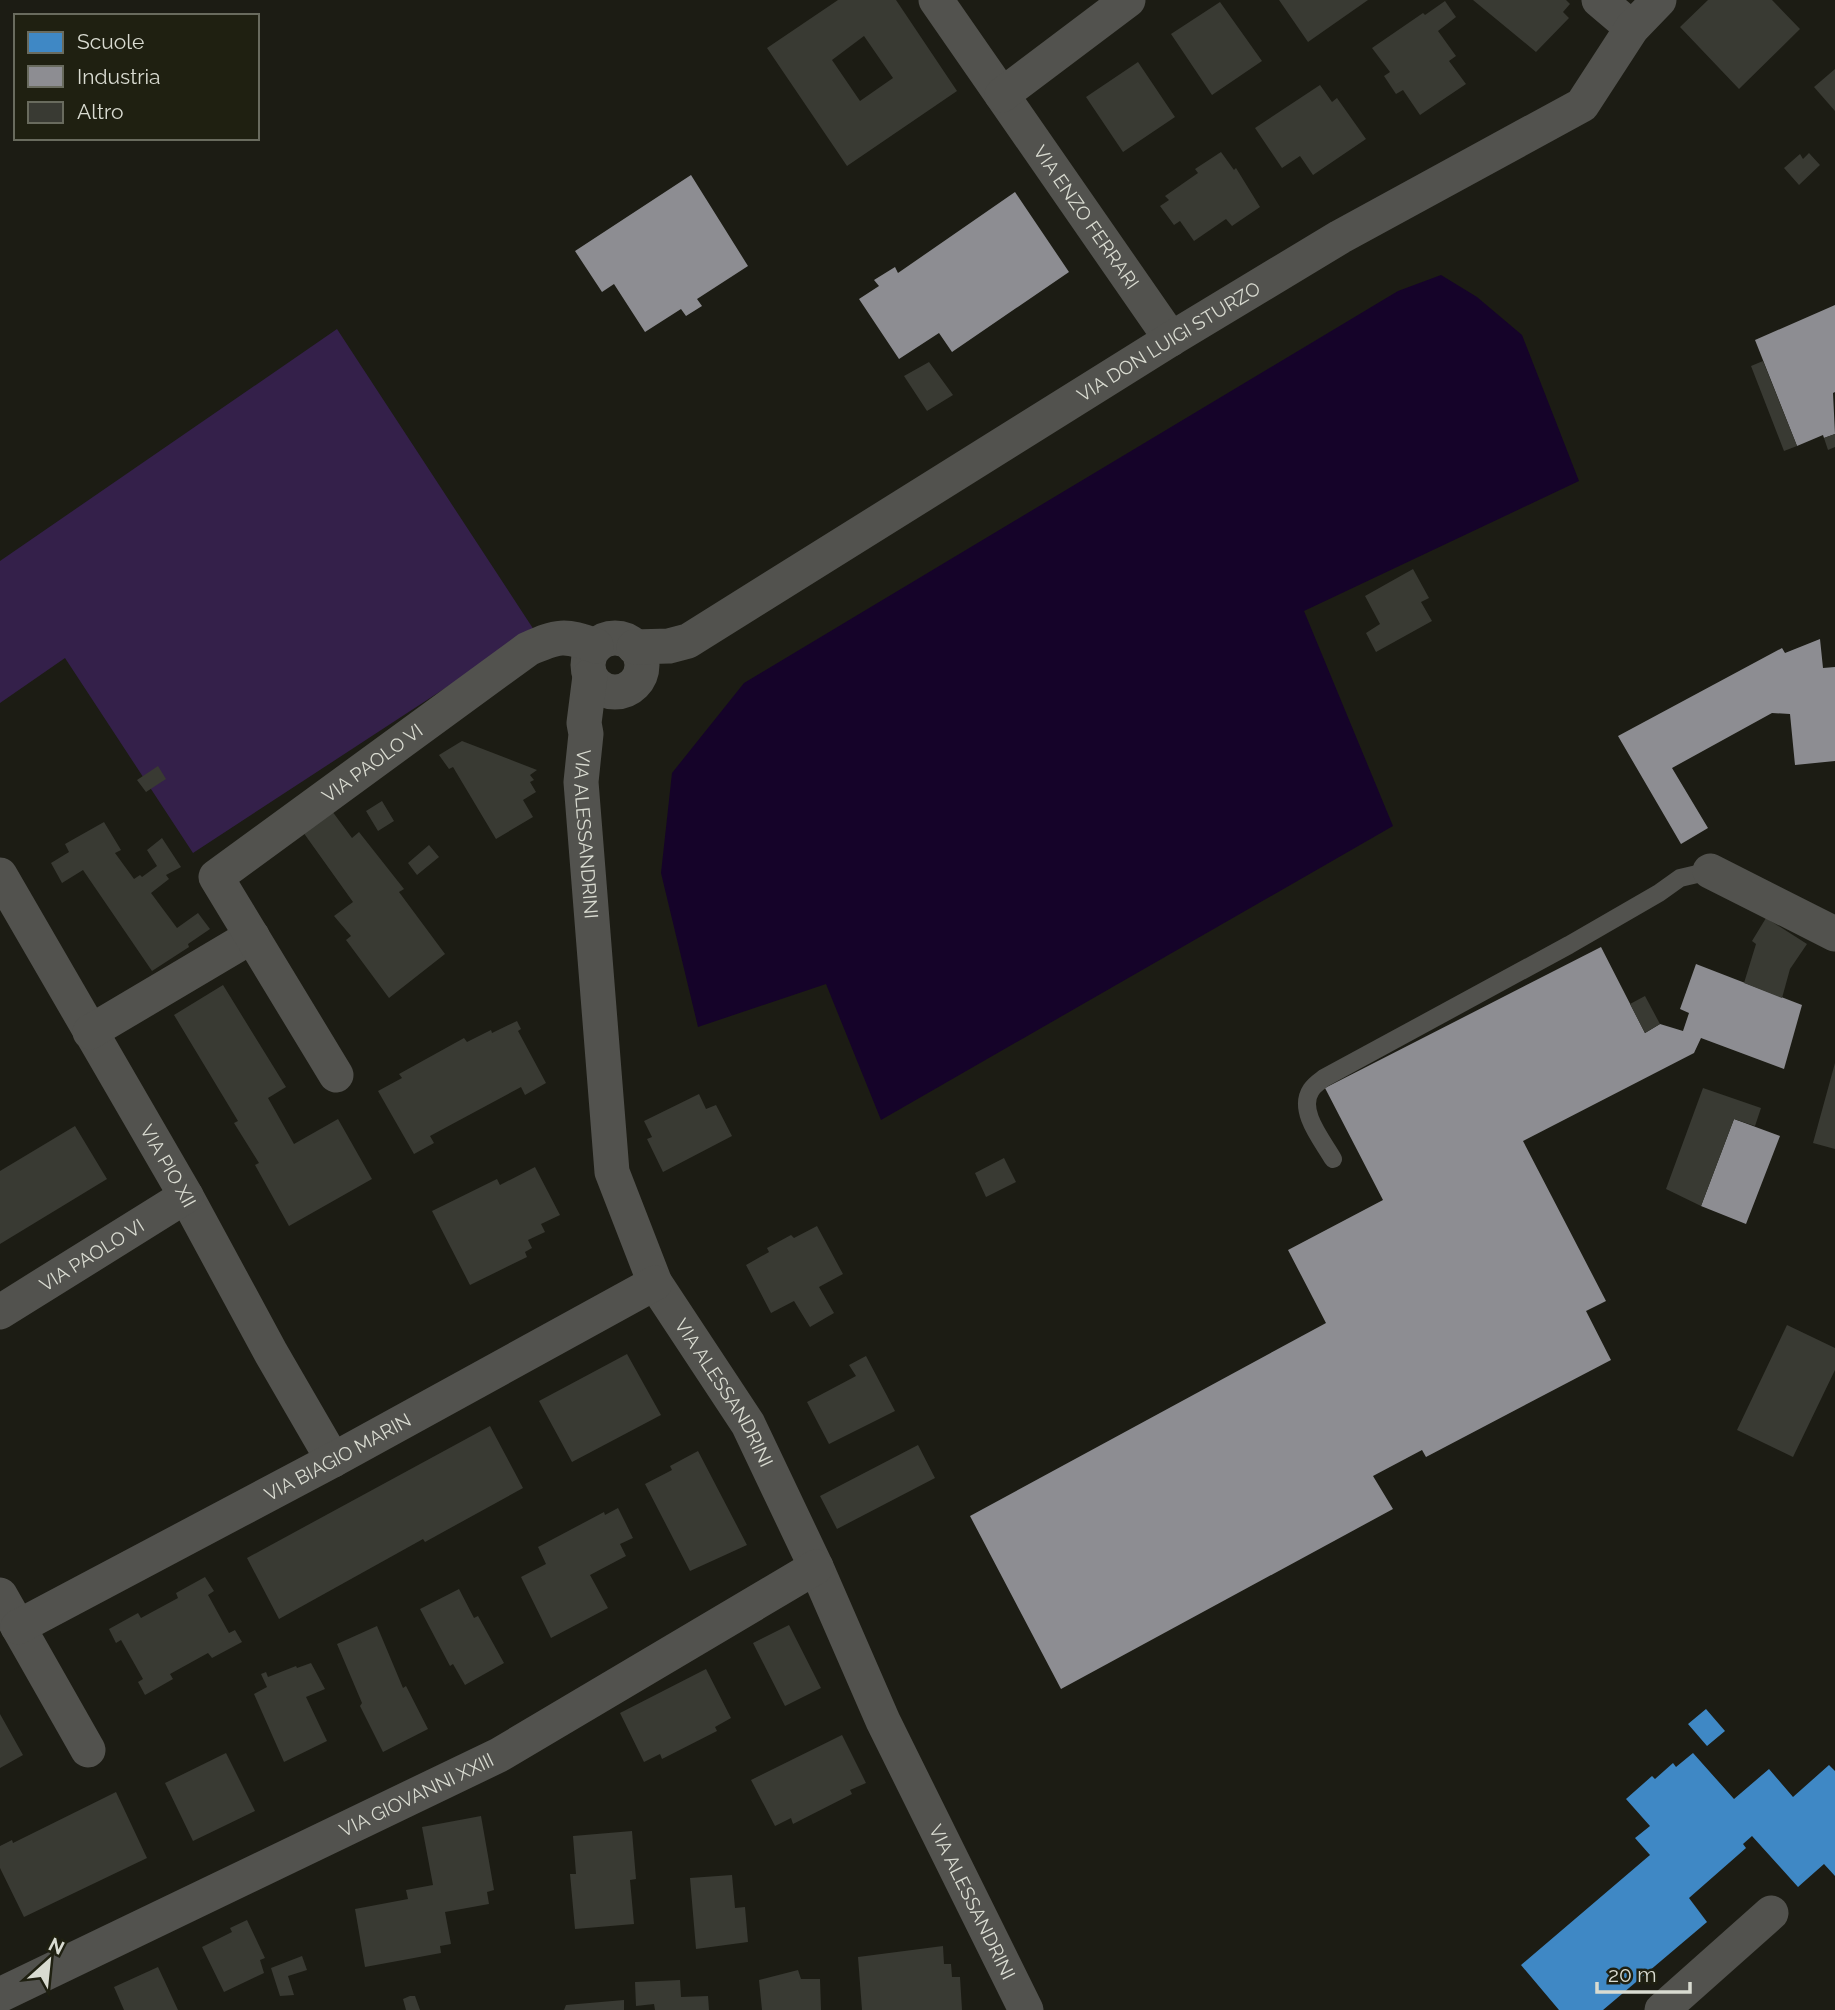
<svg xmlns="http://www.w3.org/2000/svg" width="1835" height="2010" font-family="Raleway,sans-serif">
	<rect width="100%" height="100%" fill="#1c1c14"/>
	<!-- green -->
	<path fill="#34204a" d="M337,329L534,630L193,853L65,658L0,703V561Z"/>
	<!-- water -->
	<path fill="#150329" d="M1441,275L1477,297L1522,335L1579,481L1304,611L1393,826L881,1120L826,984L698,1027L661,873L672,773L744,683L1398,291Z"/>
	<!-- schools -->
	<path fill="#3f88c5" d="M1706,1709L1725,1731L1707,1746L1688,1724Z
		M1693,1753L1734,1799L1769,1769L1793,1797L1829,1765L1835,1771V1876L1824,1864L1798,1887L1752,1836L1743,1844L1746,1848L1689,1898L1707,1922L1603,2010H1559L1521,1965L1650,1855L1635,1838L1650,1826L1626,1799L1652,1776L1655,1779L1673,1763L1676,1767Z"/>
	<!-- industry -->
	<path fill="#8d8d92" d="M691,175L748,266L697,299L702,306L686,316L681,309L645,332L614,284L602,292L575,251Z
		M1015,192L1069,272L952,352L939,333L899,359L859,299L879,286L874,280L895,267L898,273Z
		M1835,305V392L1833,393L1835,434L1824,438L1823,435L1797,446L1755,340Z
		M1820,639L1823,668L1835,667V761L1795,765L1790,714L1772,713L1672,768L1708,828L1681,844L1618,736L1782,648L1785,653Z
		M1601,947L1645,1033L1660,1024L1683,1031L1689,1013L1680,1009L1696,964L1802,1005L1784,1069L1701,1038L1694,1053L1523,1141L1606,1301L1586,1311L1611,1360L1426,1457L1422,1450L1373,1476L1393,1509L1061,1689L970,1516L1326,1323L1288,1250L1383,1200L1325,1088Z
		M1734,1119L1780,1136L1746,1224L1701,1206Z"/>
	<!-- building -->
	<path fill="#393a33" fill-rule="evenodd" d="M838,0H896L957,91L847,166L767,48ZM864,36L893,78L860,101L832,60Z
		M1279,0H1368L1308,42Z
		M1473,0H1566L1570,4L1563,12L1569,18L1536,52Z
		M1708,0H1772L1800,29L1739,89L1680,27Z
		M1445,1L1456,17L1438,31L1456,56L1449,61L1466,84L1420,115L1403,90L1396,94L1384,76L1390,72L1372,48L1423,13L1425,15Z
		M1220,2L1262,61L1212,95L1171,34Z
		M1138,62L1175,117L1123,152L1086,97Z
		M1835,69V111L1814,87Z
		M1320,85L1332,102L1337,98L1366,139L1313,175L1300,156L1282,168L1255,128Z
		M1221,152L1234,170L1236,168L1260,207L1232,226L1226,219L1194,241L1180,221L1174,225L1160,206L1169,200L1165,196L1198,173L1195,169Z
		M1809,153L1820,165L1799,185L1784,168L1800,154L1803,159Z
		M1763,361L1797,446L1784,451L1751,366Z
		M929,362L953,395L927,411L904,376Z
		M1835,434V447L1828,450L1824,438Z
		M1413,569L1429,598L1421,602L1432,621L1376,652L1366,633L1380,624L1365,596Z
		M462,741L537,770L530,775L534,780L530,782L536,792L523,800L533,817L496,839L453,767L449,769L439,755Z
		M158,766L166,779L146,792L137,780Z
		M382,801L394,821L378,831L366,811Z
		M332,811L352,838L359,832L404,889L399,892L445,954L389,998L346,940L351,936L334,916L353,902L303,832Z
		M104,822L121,850L115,853L134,879L140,875L142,877L157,866L147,850L162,838L181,867L166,875L169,879L151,893L177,928L198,913L210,929L188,944L189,947L152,971L83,870L62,883L51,863L69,852L65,844Z
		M429,845L439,857L417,875L408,863Z
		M1766,918L1807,944L1790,969L1782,998L1744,983L1756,944L1752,941Z
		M223,985L286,1087L268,1098L294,1144L338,1119L372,1179L289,1226L255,1165L259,1163L234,1123L238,1121L174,1015Z
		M1645,996L1660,1024L1645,1033L1630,1004Z
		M517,1021L521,1029L518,1031L546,1083L525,1095L521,1087L430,1136L434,1143L414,1154L378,1091L402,1078L399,1074L464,1038L467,1042L491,1030L492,1033Z
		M1835,1063V1149L1813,1143Z
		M1703,1088L1761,1108L1755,1126L1734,1119L1701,1206L1666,1189Z
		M699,1094L706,1109L716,1105L732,1136L663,1172L647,1139L652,1137L644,1121Z
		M75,1126L107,1179L0,1244V1171Z
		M1004,1158L1016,1182L986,1197L975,1173Z
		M535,1167L560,1215L541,1224L545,1232L528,1240L532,1248L525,1252L527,1257L470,1285L432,1211L497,1179L500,1185Z
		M817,1226L843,1274L819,1287L834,1313L810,1327L794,1301L771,1313L746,1265L769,1252L767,1248L791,1235L794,1238Z
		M1787,1325L1835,1348V1370L1793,1457L1737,1430Z
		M627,1354L661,1415L572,1462L539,1401Z
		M866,1356L895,1411L829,1444L807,1402L856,1376L849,1365Z
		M490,1426L523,1488L425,1542L423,1539L279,1619L247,1558Z
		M918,1445L935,1478L837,1529L820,1496Z
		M698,1451L747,1545L690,1571L645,1484L672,1470L670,1466Z
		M618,1508L633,1538L620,1544L626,1556L590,1575L608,1608L551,1638L521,1577L546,1564L538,1547L604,1512L605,1515Z
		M205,1577L214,1591L208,1595L229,1633L235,1630L242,1642L212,1658L208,1653L170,1674L173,1679L145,1695L138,1682L143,1679L121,1640L116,1643L109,1629L138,1613L141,1618L178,1598L176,1593Z
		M459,1589L474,1618L478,1616L504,1663L465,1685L453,1664L450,1666L420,1609Z
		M789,1625L821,1688L785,1706L753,1643Z
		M377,1626L403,1688L406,1686L428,1729L383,1752L360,1706L362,1703L337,1644Z
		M311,1663L325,1689L306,1697L327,1741L284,1762L254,1694L267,1687L261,1674L266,1672L268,1677L296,1666L297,1668Z
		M706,1669L731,1718L715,1727L717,1731L662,1759L660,1754L644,1762L620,1713Z
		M0,1714L23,1755L0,1768Z
		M842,1735L866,1783L850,1790L852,1794L793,1824L791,1818L775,1826L751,1780Z
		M226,1753L255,1811L193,1841L165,1783Z
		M116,1792L147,1858L24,1917L0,1868V1846L12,1840L13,1843Z
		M481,1816L494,1890L487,1892L489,1904L445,1912L451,1944L440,1946L441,1953L365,1967L355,1909L408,1899L406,1890L433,1885L422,1827Z
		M632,1831L636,1879L630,1880L634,1924L575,1929L570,1874H576L573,1836Z
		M732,1875L735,1908L745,1907L748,1942L696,1949L690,1878Z
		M247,1920L265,1958L260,1960L264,1973L224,1992L202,1947L232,1932L230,1928Z
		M943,1946L944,1964H951L952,1977H960L962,2010H862L858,1957Z
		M302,1956L307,1970L288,1976L294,1995L280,1996L271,1968Z
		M158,1967L178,2010H124L114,1987Z
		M798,1970L801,1979H820L821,2010H762L759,1980Z
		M680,1980L681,1997L708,1996L709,2010H655L654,2004L636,2006L635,1982Z
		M410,1996H415L420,2010H406L403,1999Z
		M624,2000V2010H564L566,2005Z"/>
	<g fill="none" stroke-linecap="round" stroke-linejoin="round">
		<!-- lane -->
		<path stroke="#52524e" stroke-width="18" d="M1333,1159C1323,1141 1297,1111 1311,1090C1314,1085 1320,1081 1324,1078L1569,945L1659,893L1680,878L1710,871"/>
		<!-- street -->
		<g stroke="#52524e" stroke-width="35">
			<path id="s1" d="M936,0L1171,339"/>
			<path d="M1599,0L1632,28"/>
			<path d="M1002,95L1128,0"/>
			<circle cx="615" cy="665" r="27"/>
			<path id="s2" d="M634,647L669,646L688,641L1171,339L1340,237L1582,105L1632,28L1659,0"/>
			<path id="s3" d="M590,676L584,723L586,734L581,782L612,1172L655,1283L748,1424L816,1567L883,1721L1026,2010"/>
			<path d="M1710,871L1835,934"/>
			<path id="s4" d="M0,875L186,1196L271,1353L333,1460"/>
			<path d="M90,1032L252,936"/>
			<path id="s5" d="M336,1075L216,877L528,649C558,636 564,634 596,646"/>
			<path id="s6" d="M0,1312L186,1196"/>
			<path d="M0,1595L88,1750"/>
			<path id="s7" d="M18,1627L333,1460L655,1283"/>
			<path id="s8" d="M0,1995L499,1755L816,1567"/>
			<path d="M1662,2010L1771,1913"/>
		</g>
	</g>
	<g text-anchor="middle" stroke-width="7" stroke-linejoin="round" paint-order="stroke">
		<!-- street labels -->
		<g font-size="19" fill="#d9dbd1" stroke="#1f2011">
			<text dy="7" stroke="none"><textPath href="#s1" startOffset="264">VIA ENZO FERRARI</textPath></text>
			<text dy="7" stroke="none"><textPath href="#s2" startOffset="621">VIA DON LUIGI STURZO</textPath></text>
			<text dy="7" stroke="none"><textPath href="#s5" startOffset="425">VIA PAOLO VI</textPath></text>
			<text dy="7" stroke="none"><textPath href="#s3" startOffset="159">VIA ALESSANDRINI</textPath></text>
			<text dy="7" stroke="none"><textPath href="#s4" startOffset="336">VIA PIO XII</textPath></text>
			<text dy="7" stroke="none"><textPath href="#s6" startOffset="108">VIA PAOLO VI</textPath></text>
			<text dy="7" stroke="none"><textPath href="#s3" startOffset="747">VIA ALESSANDRINI</textPath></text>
			<text dy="7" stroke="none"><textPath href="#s7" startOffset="362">VIA BIAGIO MARIN</textPath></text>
			<text dy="7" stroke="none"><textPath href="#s8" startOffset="462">VIA GIOVANNI XXIII</textPath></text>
			<text dy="7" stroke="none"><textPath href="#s3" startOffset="1314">VIA ALESSANDRINI</textPath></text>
		</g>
	</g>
	<!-- legend -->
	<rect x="14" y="14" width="245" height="126" fill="#1f2011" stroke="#696b5e" stroke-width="2"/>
	<rect x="28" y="32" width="35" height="21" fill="#3f88c5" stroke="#696b5e" stroke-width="2"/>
	<text x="77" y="49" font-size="21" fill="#d9dbd1">Scuole</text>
	<rect x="28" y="66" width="35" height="21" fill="#8d8d92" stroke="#696b5e" stroke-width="2"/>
	<text x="77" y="84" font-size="21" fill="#d9dbd1">Industria</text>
	<rect x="28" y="102" width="35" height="21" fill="#393a33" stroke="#696b5e" stroke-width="2"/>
	<text x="77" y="119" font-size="21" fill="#d9dbd1">Altro</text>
	<!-- north arrow -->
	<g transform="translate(49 1961) rotate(27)" stroke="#1f2011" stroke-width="5" paint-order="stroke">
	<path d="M0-5L12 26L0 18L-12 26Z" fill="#d9dbd1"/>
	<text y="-10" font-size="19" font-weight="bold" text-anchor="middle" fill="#d9dbd1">N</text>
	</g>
	<!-- scale -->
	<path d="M1597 1982v10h93v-10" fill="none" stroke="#d9dbd1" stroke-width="3.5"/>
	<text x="1608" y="1982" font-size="21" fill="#d9dbd1" stroke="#1f2011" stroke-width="5" paint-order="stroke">20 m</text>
</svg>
